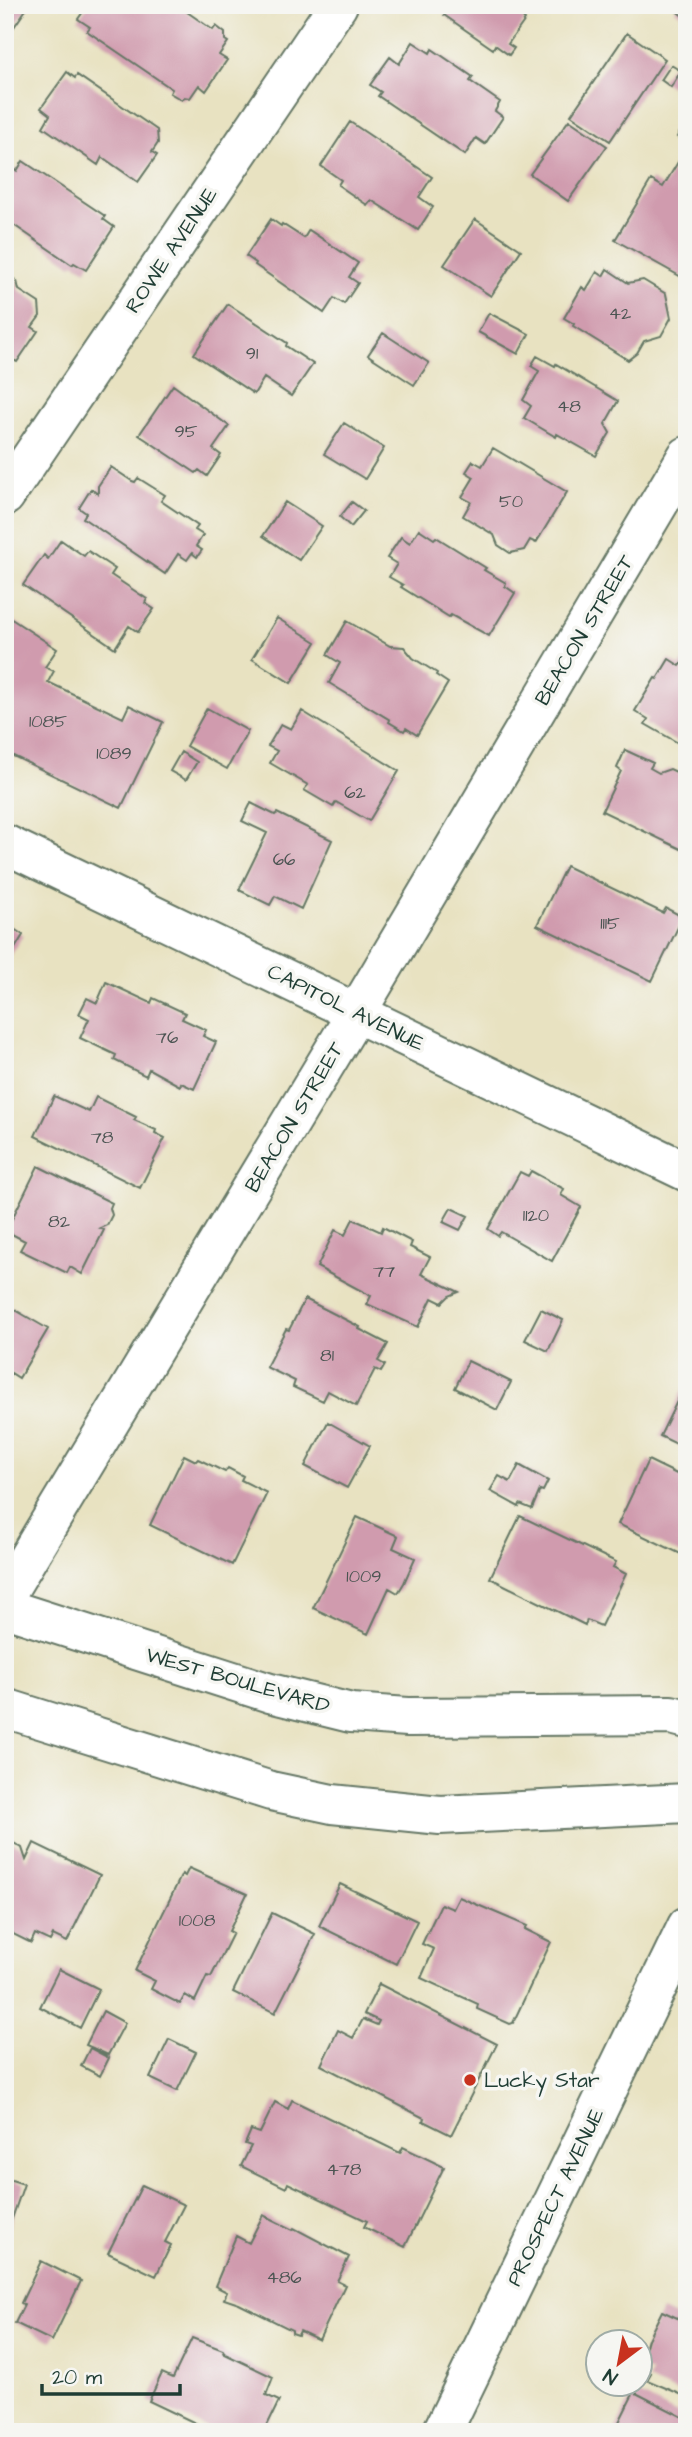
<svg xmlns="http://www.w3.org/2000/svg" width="692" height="2437" font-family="'Architects Daughter',sans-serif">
	<rect width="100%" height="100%" fill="#f6f6f2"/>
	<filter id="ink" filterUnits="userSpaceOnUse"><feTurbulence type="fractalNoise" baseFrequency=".0143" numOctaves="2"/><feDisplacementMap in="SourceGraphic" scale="14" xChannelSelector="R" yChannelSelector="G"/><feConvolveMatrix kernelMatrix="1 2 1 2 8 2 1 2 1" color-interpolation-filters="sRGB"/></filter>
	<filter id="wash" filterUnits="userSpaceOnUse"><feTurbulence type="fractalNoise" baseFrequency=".00686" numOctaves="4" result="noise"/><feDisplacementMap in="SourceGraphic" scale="28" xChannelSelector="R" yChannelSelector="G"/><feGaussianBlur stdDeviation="1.57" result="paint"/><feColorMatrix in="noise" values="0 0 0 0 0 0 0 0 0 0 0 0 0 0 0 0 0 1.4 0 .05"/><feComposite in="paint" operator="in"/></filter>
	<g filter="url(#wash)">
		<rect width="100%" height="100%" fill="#e8e2c1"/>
		<g id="blocks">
			<!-- building -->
			<path fill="#d09bae" d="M5,5H23L27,8L5,40Z
				M88,5H177L213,30L216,26L225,33V40L228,42L219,55L227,60L206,91L199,85L190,98L184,97L182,100L170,93L172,89L87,31L90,27L78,19Z
				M450,5H522L517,13L525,20L508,44L514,48L509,55L495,45L493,49L444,15Z
				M679,5H687V19L675,10Z
				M627,33L665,59L610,141L571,115Z
				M413,42L430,53L432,49L473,77L470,81L500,102L495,111L503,117L485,144L476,138L465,155L378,96L381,92L370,85L390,57L399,64Z
				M671,65L681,71L671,87L661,80Z
				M67,72L75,78L77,75L157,130L158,143L152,152L157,155L138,182L102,157L98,165L43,127L50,115L41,108Z
				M569,120L607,146L568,201L530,174Z
				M687,120V143L677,137Z
				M350,122L432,177L419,197L433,207L418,230L371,200L367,205L338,185L341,180L321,166Z
				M687,147V276L685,279L615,240L651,180L663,187Z
				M23,161L105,216L103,219L114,227L86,270L74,263L72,265L5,219V164L17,171Z
				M271,219L281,226L282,224L304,238L309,230L358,263L349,277L358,283L344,304L334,298L324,313L255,265L256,263L246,256Z
				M475,219L521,250L491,296L444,265Z
				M607,269L628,283L643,280L666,294L671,318L661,336L644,341L637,353L628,360L573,326L574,324L564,318L582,287L586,290L597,272L603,276Z
				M5,273L17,281L19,290L39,303L40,316L32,327L38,331L17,362L5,356Z
				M228,304L287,343L286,346L313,364L291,396L264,378L254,394L194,354Z
				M489,313L529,334L518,354L478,332Z
				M383,333L429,363L414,385L368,355Z
				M537,356L555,366L556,364L618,401L605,424L610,433L596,456L557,434L556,437L524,418L531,406L523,400L539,371L531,366Z
				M173,385L229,426L213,449L221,455L207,476L199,470L196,473L139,435Z
				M344,423L384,448L365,479L324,454Z
				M493,448L567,492L536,543L530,540L524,550L510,553L498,545L494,535L463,516L471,502L462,497L474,477L466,472L473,461L482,466Z
				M111,467L132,481L135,482L138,478L165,495L161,501L198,526L195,530L203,535L196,546L202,550L197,557L192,553L187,560L178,554L165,574L83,518L86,513L79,508L91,489L98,494V486Z
				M285,502L322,526L299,560L263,536Z
				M352,502L364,511L351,527L340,517Z
				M419,529L434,539L436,537L486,568L484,570L506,583L505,586L515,593L489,636L451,615L449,617L401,587L403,585L389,577L397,564L387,558L401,537L410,543Z
				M61,540L84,556L88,551L115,569L111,575L147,599L145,603L154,609L138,632L129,626L115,648L23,585L44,555L48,559Z
				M10,618L57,649L45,667L54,671L48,682L123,718L129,705L163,722L121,808L5,752V625Z
				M277,618L316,642L291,683L252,659Z
				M347,621L390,646L404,647L413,658L437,673L436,675L448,683L417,735L406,728L404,731L389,722L390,720L329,683L340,663L327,655Z
				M669,659L680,666L684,660L687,662V748L645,724L648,719L635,711L655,678L657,679Z
				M207,708L248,731L227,769L186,746Z
				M302,711L399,771L369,821L336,802L333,807L304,790L308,785L270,763L277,751L268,746L281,724L291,729Z
				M625,750L653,763L650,768L659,773L670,769L685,776L687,852L602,811L621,771L617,768Z
				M181,752L197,762L186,780L170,771Z
				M251,803L275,815L277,813L332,840L301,909L275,896L270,905L239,890L267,833L242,821Z
				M566,866L663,913L666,908L683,917L652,981L537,925Z
				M5,923L23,935L5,965Z
				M106,982L151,1003L153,998L185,1013L182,1019L206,1030L203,1036L216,1042L194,1089L181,1083L180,1086L149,1069L146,1076L114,1060L116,1055L80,1038L89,1019L79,1014L87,998L97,1003Z
				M54,1096L89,1112L96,1097L136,1117L134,1120L156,1130L155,1133L165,1138L140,1188L35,1136Z
				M38,1166L112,1203L110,1208L112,1215L107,1225L100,1228L104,1230L82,1274L70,1267L67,1273L20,1250L25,1241L6,1231Z
				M531,1171L564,1189L561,1195L581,1207L552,1261L501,1232L498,1236L488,1229L520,1172L528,1176Z
				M451,1208L468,1216L460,1230L443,1222Z
				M353,1219L381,1232L383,1227L412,1242L410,1247L430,1257L421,1274L459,1292L449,1296L442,1303L432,1298L418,1327L367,1304L371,1296L317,1267L335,1230L345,1235Z
				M305,1299L360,1327L359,1329L388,1344L378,1361L385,1365L381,1372L375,1369L356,1406L328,1391L323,1401L293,1387L295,1381L266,1367L286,1329L289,1330Z
				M5,1304L48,1329L19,1378L11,1373L5,1383Z
				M541,1309L563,1320L548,1351L525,1340Z
				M468,1361L511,1382L497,1410L455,1388Z
				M687,1381V1449L660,1436Z
				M328,1422L370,1446L347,1488L305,1466Z
				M184,1455L196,1461L198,1459L225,1472L228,1468L243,1476L241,1480L267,1493L232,1565L150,1525Z
				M648,1460L687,1479V1557L618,1524Z
				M519,1465L548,1481L543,1491L540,1490L532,1509L520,1504L519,1507L490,1491L499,1476L510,1482Z
				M520,1516L616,1562L613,1567L626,1574L601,1626L587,1620L585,1625L490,1578Z
				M357,1517L398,1536L393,1548L415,1558L404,1583L398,1593L389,1588L368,1634L313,1608Z
				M12,1842L22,1848L26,1860L34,1843L100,1875L67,1942L53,1935L50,1941L35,1934L31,1943L5,1930V1844Z
				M189,1868L247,1894L229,1931L233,1933L211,1977L207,1976L195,2001L185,1995L180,2004L151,1989L155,1981L135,1971L182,1874L185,1876Z
				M340,1884L417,1921L396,1964L319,1926Z
				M459,1897L527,1926L525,1929L551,1942L513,2023L510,2024L477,2009L478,2004L421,1978L434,1949L422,1944L441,1904L453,1909Z
				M272,1913L315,1934L275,2013L233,1992Z
				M59,1969L99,1989L80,2028L40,2007Z
				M379,1984L497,2044L451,2135L423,2121L424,2118L321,2065L338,2030L353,2038L363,2019L377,2025L379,2021L364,2014Z
				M103,2011L125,2023L108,2055L86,2045Z
				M169,2039L196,2052L177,2091L150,2078Z
				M90,2048L109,2058L100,2076L81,2066Z
				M292,2100L400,2153L403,2147L444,2167L405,2247L364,2227L367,2221L288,2183L286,2188L241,2166L251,2146L245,2144L251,2130L260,2133L275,2102L288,2109Z
				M5,2178L24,2184L6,2236H5Z
				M142,2185L184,2205L165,2242L171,2245L156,2276L108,2253Z
				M263,2215L293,2230L294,2228L349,2257L337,2281L345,2285L319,2340L300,2331L298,2335L292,2333V2330L239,2304L224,2299L227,2292L215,2286L236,2236L249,2243Z
				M41,2261L81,2281L52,2341L15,2323L24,2305L21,2303Z
				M662,2311L684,2321L682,2324L687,2326V2397L647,2380L651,2373L640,2367L648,2339Z
				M192,2338L223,2350L225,2354L273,2377L266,2395L279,2401L264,2432H207L208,2429L149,2401L162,2373L173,2378Z
				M634,2392L687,2419V2432H614Z"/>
		</g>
	</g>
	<g filter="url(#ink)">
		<use href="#blocks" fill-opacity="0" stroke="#657765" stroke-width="2"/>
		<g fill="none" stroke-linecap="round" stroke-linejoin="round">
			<defs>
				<path id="minor" d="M5,496L338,5
					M5,1596L357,1012L687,456"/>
				<path id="secondary" d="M5,844L687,1172
					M5,1608L270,1693L351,1713L408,1717L671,1715L687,1719
					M5,1708L271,1791L332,1804L440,1815L687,1803
					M442,2432L687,1926"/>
			</defs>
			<!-- minor casing -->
			<use href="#minor" stroke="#657765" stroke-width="42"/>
			<!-- secondary casing -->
			<use href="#secondary" stroke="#657765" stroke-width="42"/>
			<!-- minor -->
			<use href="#minor" stroke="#fff" stroke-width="38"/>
			<!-- secondary -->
			<use href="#secondary" stroke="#fff" stroke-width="38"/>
		</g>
	</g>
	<!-- markers -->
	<circle fill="#c8321e" stroke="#f6f6f2" stroke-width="2.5" cx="470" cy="2080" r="7"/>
	<g text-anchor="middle" stroke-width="7" stroke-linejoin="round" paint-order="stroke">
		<!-- number labels -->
		<g font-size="18" fill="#4b5452">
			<text x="620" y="319">42</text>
			<text x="252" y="359">91</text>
			<text x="569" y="412">48</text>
			<text x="186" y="437">95</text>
			<text x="511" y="507">50</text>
			<text x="48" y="727">1085</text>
			<text x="114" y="759">1089</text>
			<text x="355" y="798">62</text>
			<text x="284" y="865">66</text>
			<text x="610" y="929">1115</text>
			<text x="167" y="1043">76</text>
			<text x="102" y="1143">78</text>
			<text x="536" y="1221">1120</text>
			<text x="59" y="1227">82</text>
			<text x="384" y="1277">77</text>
			<text x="327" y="1361">81</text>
			<text x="364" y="1582">1009</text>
			<text x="197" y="1926">1008</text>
			<text x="344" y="2175">478</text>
			<text x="284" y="2283">486</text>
		</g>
		<!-- street labels -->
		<g font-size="21" fill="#1f3d34" stroke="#f6f6f2">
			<text transform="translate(171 250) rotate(-56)" y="7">ROWE AVENUE</text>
			<text transform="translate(584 630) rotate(-59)" y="7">BEACON STREET</text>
			<text transform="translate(346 1007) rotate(26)" y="7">CAPITOL AVENUE</text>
			<text transform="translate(294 1117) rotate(-59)" y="7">BEACON STREET</text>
			<text transform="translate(238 1680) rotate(16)" y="7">WEST BOULEVARD</text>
			<text transform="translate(555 2197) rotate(-64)" y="7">PROSPECT AVENUE</text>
		</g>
		<!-- poi labels -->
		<g font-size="21" fill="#1f3d34" stroke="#f6f6f2" text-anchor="start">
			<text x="484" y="2087">Lucky Star</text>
		</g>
	</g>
	<!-- margin -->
	<rect width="692" height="2437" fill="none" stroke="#f6f6f2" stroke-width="28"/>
	<!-- north arrow -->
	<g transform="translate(619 2363) rotate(212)"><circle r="33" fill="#f6f6f2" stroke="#a0aca6" stroke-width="2"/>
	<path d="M0-5L12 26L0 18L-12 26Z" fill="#c8321e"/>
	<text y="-10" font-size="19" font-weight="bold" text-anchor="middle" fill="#1f3d34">N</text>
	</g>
	<!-- scale -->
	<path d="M42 2384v10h138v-10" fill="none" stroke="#1f3d34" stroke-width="3.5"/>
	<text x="52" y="2384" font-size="21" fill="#1f3d34" stroke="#f6f6f2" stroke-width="5" paint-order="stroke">20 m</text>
</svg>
